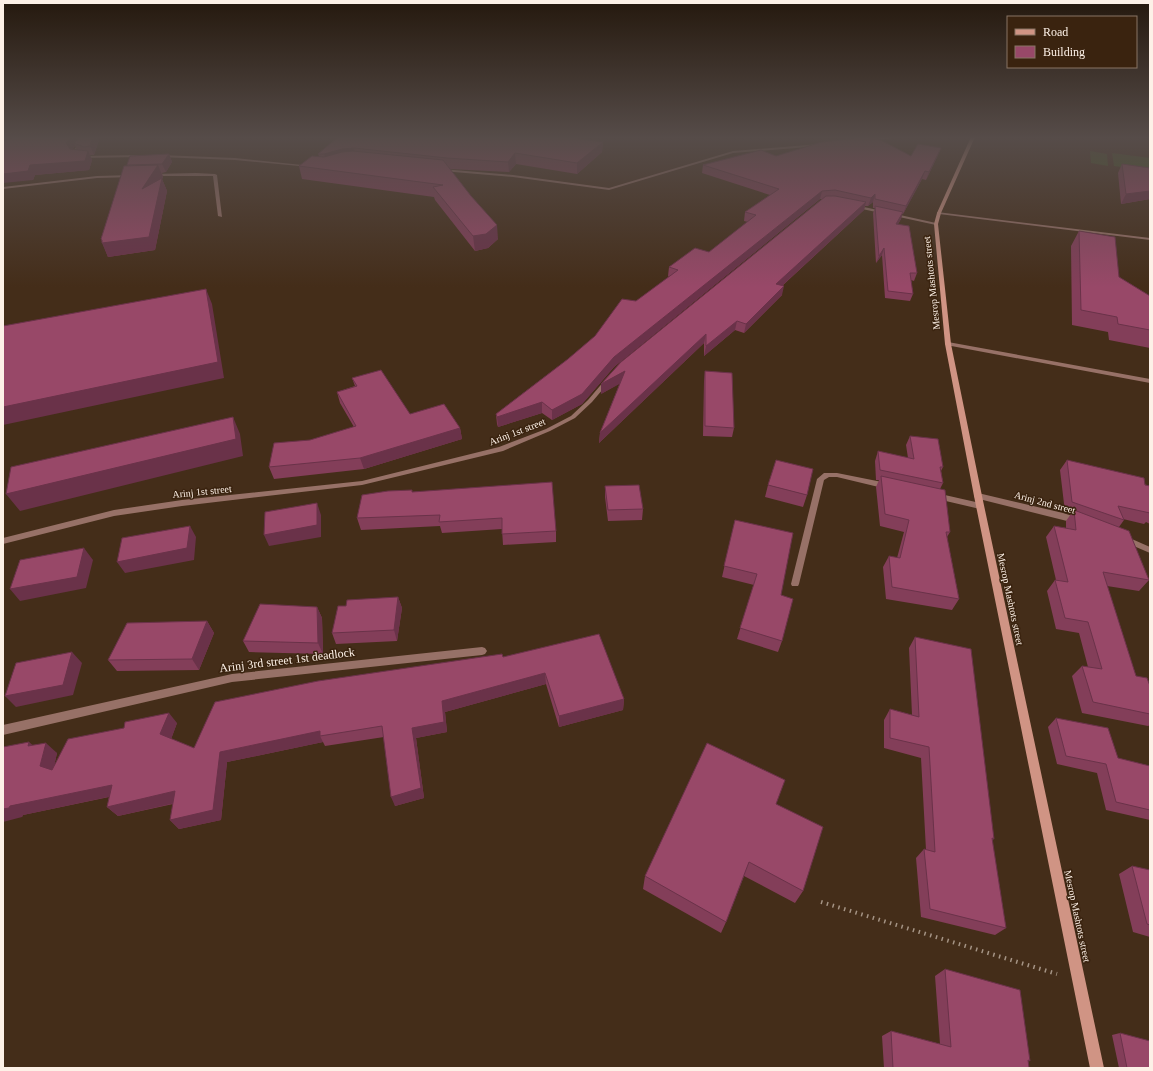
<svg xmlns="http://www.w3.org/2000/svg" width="1153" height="1071" font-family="Georgia,serif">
	<rect width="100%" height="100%" fill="#442d19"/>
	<!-- green -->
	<path fill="#3f5a20" d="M1090,151L1107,154L1108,166L1091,163Z
		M1112,153L1150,158V171L1114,166Z"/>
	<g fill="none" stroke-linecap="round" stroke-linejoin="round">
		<!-- path -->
		<path stroke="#a59485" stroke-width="4" stroke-dasharray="1.5 4.5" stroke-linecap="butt" d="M821,902L1057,974"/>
		<!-- lane -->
		<path fill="#977167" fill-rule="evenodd" d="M80,137H84L86,140L76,152L81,156L140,155L142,156L140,157L80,158L75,156L72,152L82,140Z
			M888,137H902L869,141L867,140Z
			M819,144L820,146L733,153L609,190L513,177L442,171L440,170L442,169L513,175L609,188L733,151Z
			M160,155L235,158L312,166L310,167L235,160L159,157Z
			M196,173L215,174L217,175L222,217L218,216L213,176H153L151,175L153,174Z
			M132,175L133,177L97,178L3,189V187L97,176Z
			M937,212L1150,238V240L939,214L937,213Z
			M948,342L1150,379V383L946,345L945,344Z"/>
		<!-- street -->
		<path fill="#977167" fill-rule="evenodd" d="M855,205L936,223L938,224L936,225L853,207V206Z
			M607,379L609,380V382L592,402L575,418L550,431L503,451L362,485L182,506L114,516L3,544V538L114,510L182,500L362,481L499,447L546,429L571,416L588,400L605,380Z
			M824,473H837L887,483L891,486L887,489L837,477H829L824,480L799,584L798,586H792L791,584L817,479Z
			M936,493L980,503L984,506L980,509L933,498L932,496L933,494Z
			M978,493L1063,513L1082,519L1083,521L1079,524L975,498L974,496L975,494Z
			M1125,536L1150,547V553L1122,541L1121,539Z
			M482,647L485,648L487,651L485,654L482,655L232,682L3,735V725L232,674Z"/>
		<!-- secondary -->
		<path fill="#d09484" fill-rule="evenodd" d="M971,137H975L941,213L938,224L951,344L982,496L1104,1068H1090L974,496L945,344L934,224L937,213Z"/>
	</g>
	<!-- wall -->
	<path fill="#833e59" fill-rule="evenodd" d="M3,137H100L94,155H90L92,160L89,170L35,175L33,180L8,140L3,139ZM75,146L77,150L73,149Z
		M338,137L603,142L602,152L577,174L516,164L509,172L449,169L498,239L488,248L475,251L435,200L434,197L302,179L299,166L319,156L318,154Z
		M941,148L938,155L926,180L922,179L903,214H902L901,219L898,224L917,273L914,281L911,280L913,294L910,301L885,298L882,255L876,263L873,213L875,208H873V202L868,206H865L864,210L782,286V295L744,333L735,330L704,356V343L599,443L600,433L620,383L601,394L822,199H820L614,367L582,404L552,420L542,413L498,427L497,424L496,414L568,359L636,301L669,277L668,276L669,267L709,252L748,222L744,221L745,212L770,195L702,173L703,165L776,156H911Z
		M169,154L172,162L166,172L162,173L163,177L162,179L167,191L155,250L108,257L101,239L128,166L127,165Z
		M1122,164L1150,168V199L1121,204L1118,173Z
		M1079,231L1119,277L1150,296V348L1109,340L1108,332L1072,325L1071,246Z
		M705,371L734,428L732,437L703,436L704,381Z
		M352,378L410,414L460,428L462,439L364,469L274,479L269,467L354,427L340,403L337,392L355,386Z
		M910,436L943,467L941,471L943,483L940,489L950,532L947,537L959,599L952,610L886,599L883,567L889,556L897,558L904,532L880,526L876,487L879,480H876L875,461L878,451L908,458L906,445Z
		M1067,460L1150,486V524L1146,522L1144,524L1123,519L1124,520L1119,527L1149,580L1139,591L1107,586L1136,676L1150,686V725L1148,726L1082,713L1072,676L1082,666L1088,667L1079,633L1056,629L1047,591L1055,580H1056L1046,537L1054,526L1066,528V521L1071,514L1065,512L1060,470Z
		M768,485L807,495L803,507L765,497Z
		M605,486L643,509L642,520L608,521L605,497Z
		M413,492L556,531V542L503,545L502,529L442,533L440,526L361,530L357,518Z
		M735,520L781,595L782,641L778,652L737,639L754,585L722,577Z
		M398,597L402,608L397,641L336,644L332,633L346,606Z
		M317,607L322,618L323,654L249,652L243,641Z
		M207,621L214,633L199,670L117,671L108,660Z
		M915,637L994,839L992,840L1006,928L995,935L921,917L916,858L924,849L926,850L921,758L884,748V720L890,709L912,715L909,648Z
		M503,657L624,699L623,710L559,727L546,684L445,712L447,732L416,738L424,798L395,806L384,737L325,746L323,742L227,762L221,820L179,829L170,820L173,804L118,816L107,807L109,797L23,815L22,817L33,745L57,753L54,766L177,723L171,739L194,748Z
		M1056,718L1118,758L1150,766V820L1106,810L1097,773L1057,764L1048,727Z
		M776,804L803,891L795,903L744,876L726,922L721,933L643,889L645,876Z
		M1132,866L1150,870V937L1133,932L1119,874Z
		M945,969L1030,1061H1028L1029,1068H884L882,1036L891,1031L940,1044L935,976Z
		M1120,1033L1150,1068H1119L1112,1035Z"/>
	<!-- shaded-wall -->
	<path fill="#6a3249" d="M71,137H79L74,143L75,146L70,152L66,143Z
		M93,137H100L94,155L90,146Z
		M603,142L602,152L577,174V163Z
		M354,148L356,159L327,164L324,154L342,149Z
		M941,148L938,155L926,180L929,172Z
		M88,151L92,160L89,170L35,175L33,180L3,183V174L30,165Z
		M515,153L516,164L509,172L508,162Z
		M169,154L172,162L166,172L162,164Z
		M158,165L163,177L162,179L167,191L155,250L108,257L102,243L142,189Z
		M925,171L922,179L903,214L906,206Z
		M822,191L820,199L614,367L582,404L552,420V410L614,357Z
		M1150,191V199L1121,204L1126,194Z
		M875,194L873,202L868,206L871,198Z
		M866,202L864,210L774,293L776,284Z
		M903,212L901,219L894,231L896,224Z
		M497,225L498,239L488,248L475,251L473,236Z
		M884,248L882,255L876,263L879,256Z
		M784,286L782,295L744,333L746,324Z
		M206,289L212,304L224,378L3,425V407Z
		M737,321L735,330L704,356L706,346Z
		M706,334L704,343L599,443L600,433Z
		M625,371V381L601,394V384Z
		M542,402V413L498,427L497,417Z
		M233,417L240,434L243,456L20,511L6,494Z
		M460,428L462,439L364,469L360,458Z
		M317,503L321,515V537L269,546L264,535Z
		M190,526L196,537L194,560L125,573L117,562Z
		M84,548L93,560L86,588L20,601L10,589Z
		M398,597L402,608L397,641L394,630Z
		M317,607L322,618L323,654L318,643Z
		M207,621L214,633L199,670L192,659Z
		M72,652L82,663L73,695L16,707L5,696Z
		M545,673L546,684L445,712L447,732L416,738L424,798L395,806L391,797L412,728L442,701Z
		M624,699L623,710L559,727V716Z
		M169,713L177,723L169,745L160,734Z
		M320,731V736L323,742L227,762L221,820L179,829L170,820L220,752Z
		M29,742L41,752L28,746Z
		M46,743L57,753L52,776L40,766Z
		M112,785L122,794L23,815L22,817L3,822V809L10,806Z
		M175,791L184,801L118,816L107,807Z"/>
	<!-- building -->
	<path fill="#984868" stroke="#6a3249" d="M15,137H71L66,143L70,149L88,151L85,161L30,165L28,171L3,174V141Z
		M79,137H93L90,146L84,147L74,143Z
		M338,137H569L603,142L577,163L515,153L508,162L447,158L354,148L342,149L324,154H318Z
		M865,137H875L911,156L918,144L941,148L929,172L925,171L906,206L875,199V194L871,198L835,190L822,191L614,357L582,394L552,410L542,402L497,417L496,414L568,359L595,336L622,299L636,301L678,270L669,267L695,248L709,252L756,215L745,212L779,189L703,165L761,150L776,156L822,142Z
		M353,151L443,160L471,196L497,225L486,234L473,236L433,187L443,185L299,166L312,156L324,157L342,152Z
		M169,154L162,164L127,165L130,156Z
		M1122,164L1150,168V191L1126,194Z
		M158,165L142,189L162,178L149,237L102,243V240L101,239L124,166Z
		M826,196H835L866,202L776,284L784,286L746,324L737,321L706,346V334L600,433L625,371L601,384L621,362Z
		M875,206L903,212L896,224L909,226L917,273H910L913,294L888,291L884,248L879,256Z
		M1079,231L1115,237L1119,277L1150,296V330L1118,324L1117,317L1081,310Z
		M206,289L218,362L3,407V326Z
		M381,370L410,414L444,404L460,428L360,458L269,467L274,443L310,440L356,426L337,392L357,386L352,378Z
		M705,371L732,373L734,428L705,426Z
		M233,417L236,439L6,494L11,467Z
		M910,436L938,439L943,467H940L943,483L880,470L878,451L914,459Z
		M776,460L813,469L807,495L768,485Z
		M1067,460L1144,478L1145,485L1150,486V513L1118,506L1124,520L1072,502Z
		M881,476L945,490L950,532H946L959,599L892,587L889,556L900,558L909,520L885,514Z
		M552,482L556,531L502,534V518L439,522L440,515L357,518L362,495L388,491L412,490V492Z
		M639,485L643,509L608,510L605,486Z
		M317,503V525L264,535L265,512Z
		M1074,510L1129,531L1149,580L1103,572L1136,676L1147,678L1150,686V714L1093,702L1082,666L1102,669L1088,622L1065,618L1055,580L1068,582L1054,526L1076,530Z
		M735,520L793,533L781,595L793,599L782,641L740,628L757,574L724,566Z
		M190,526L187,548L117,562L122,538Z
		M84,548L77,577L10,589L20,560Z
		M398,597L394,630L332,633L338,606H346L347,600Z
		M260,604L317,607L318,643L243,641Z
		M207,621L192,659L108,660L127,623Z
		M599,634L624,699L559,716L545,673L442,701L444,722L412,728L421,788L391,797L382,726L320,736V731L220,752L213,810L170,820L175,791L107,807L112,785L10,806L9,808L3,809V747L29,742L28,746L46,743L40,766L52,770L68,739L124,728L125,722L169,713L160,734L194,748L215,702L318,681L502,654L503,657Z
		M915,637L971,649L994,839L992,838L1006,928L930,909L924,849L935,852L929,747L890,738V709L919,717Z
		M72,652L63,685L5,696L16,663Z
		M1056,718L1108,728L1118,758L1150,766V810L1116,802L1106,764L1066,756Z
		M707,743L785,780L776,804L823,827L803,891L749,862L726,922L645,876Z
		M1132,866L1150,870V925L1147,924Z
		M945,969L1020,990L1030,1061L1028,1060L1029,1068H893L891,1031L951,1047Z
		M1120,1033L1150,1041V1068H1127Z"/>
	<!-- sky -->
	<linearGradient id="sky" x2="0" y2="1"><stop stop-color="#25190e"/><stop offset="0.48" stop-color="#564c49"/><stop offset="1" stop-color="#564c49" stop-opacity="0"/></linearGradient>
	<rect width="1153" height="287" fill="url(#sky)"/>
	<g text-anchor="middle" stroke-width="3" stroke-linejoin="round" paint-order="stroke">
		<!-- street labels -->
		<g font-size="10" fill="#fdf1e7" stroke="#3a230f">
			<text transform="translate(931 283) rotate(-96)" y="4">Mesrop Mashtots street</text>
			<text transform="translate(517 431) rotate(-21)" y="4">Arinj 1st street</text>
			<text transform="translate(202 491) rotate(-6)" y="4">Arinj 1st street</text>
			<text transform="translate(1045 502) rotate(15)" y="4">Arinj 2nd street</text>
			<text transform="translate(1011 599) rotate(78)" y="4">Mesrop Mashtots street</text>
			<text transform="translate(1078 916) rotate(78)" y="4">Mesrop Mashtots street</text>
		</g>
		<!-- near-street labels -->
		<g font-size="12" fill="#fdf1e7" stroke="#3a230f">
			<text transform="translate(287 660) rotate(-7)" y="4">Arinj 3rd street 1st deadlock</text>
		</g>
	</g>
	<!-- border -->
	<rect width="1153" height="1071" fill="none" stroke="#fdf1e7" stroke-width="8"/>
	<!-- legend -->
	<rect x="1007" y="16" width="130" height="52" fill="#3a230f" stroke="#887565"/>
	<rect x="1015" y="29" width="20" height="6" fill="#d09484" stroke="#887565"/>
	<text x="1043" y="36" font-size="12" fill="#fdf1e7">Road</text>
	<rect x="1015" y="46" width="20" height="12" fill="#984868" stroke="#887565"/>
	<text x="1043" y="56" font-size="12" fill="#fdf1e7">Building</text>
</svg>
